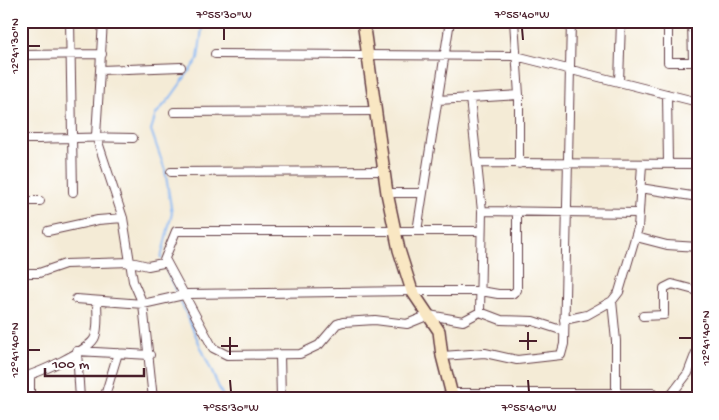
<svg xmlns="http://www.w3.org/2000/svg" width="719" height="420" font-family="'Gochi Hand',sans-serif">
	<rect width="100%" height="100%" fill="#fff"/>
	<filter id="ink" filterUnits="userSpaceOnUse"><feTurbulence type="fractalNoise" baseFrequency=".02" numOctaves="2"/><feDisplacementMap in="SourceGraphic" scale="10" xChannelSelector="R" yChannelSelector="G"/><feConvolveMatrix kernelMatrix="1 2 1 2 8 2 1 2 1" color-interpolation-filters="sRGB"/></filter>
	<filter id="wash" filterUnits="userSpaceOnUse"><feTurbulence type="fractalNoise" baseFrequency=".0096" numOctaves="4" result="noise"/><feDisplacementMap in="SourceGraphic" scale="20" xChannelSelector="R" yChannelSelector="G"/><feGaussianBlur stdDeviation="1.12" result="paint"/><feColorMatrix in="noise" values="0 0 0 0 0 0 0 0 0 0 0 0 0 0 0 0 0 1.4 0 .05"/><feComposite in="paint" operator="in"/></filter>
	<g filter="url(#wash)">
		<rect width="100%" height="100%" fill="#f4ebd6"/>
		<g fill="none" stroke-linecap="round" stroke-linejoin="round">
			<!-- stream -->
			<path stroke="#87b7f3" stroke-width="2" d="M161,258L172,213L165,170L151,130L156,114L171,97L198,59L203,21
				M164,264L177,294
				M179,298L224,399"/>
		</g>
	</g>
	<g filter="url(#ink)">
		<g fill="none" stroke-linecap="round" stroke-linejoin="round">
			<defs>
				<path id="street" d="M70,21L73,192
					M103,21L96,136L123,218L133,281L143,304L153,399
					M514,21L519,95V164
					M668,21V62H698
					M692,21L693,62
					M215,54L516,56L698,102
					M21,55L102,54
					M101,70L181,67
					M619,82L621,21
					M667,94L668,164
					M470,98L482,211L480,312
					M438,100L519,95
					M174,112L375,111
					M477,163L698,164
					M171,172L384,171
					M640,188L698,197
					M387,193H423
					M21,201H40
					M482,211L639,213
					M48,231L98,220L123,218
					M417,231L450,21
					M636,237L667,245L698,247
					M165,259L213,348L227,355L300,354L319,345L337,324L343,322L375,320L407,324L429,315L463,321L480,312L501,320L533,321L564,331
					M21,273H39L65,264L131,262L148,266L163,263L176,231H481
					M21,273V139C59,139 95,136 133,138
					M76,299L143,304L188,294L412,291H481L498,294H512L517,290V211
					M612,301L616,341V399
					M643,316L664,315V288L672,284L698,291
					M564,320L587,315L612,301L619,292L638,228L642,164
					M280,355L281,399
					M442,356L485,353L517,360L561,355L564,344L571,21
					M21,377C35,375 91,350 95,337C99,327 97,312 97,301
					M450,393H652
					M30,399V376
					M80,399L77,351L150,355
					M104,399L118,353
					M668,399L688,373L698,347"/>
				<path id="secondary" d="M363,21L387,193L399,250L412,291L439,331L442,356L453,399"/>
			</defs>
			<!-- street casing -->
			<use href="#street" stroke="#643e45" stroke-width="10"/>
			<!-- secondary casing -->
			<use href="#secondary" stroke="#643e45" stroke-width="14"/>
			<!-- street -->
			<use href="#street" stroke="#fff" stroke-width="8"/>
			<!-- secondary -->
			<use href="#secondary" stroke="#f9e7c3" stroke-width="11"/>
		</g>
	</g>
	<!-- ticks -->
	<path fill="none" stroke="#4a1f2b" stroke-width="2" d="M224,28V40M522,28L523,40M28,46H40M528,332V350M230,337V355M679,338H692M519,341H537M221,346H238M28,350H40M230,380L231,392M528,380L529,392"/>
	<!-- margin -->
	<rect width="719" height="420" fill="none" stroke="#fff" stroke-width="55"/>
	<!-- scale -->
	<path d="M45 368v8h99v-8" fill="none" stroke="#4a1f2b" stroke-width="2.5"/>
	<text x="52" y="368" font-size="15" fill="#4a1f2b" stroke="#ffffff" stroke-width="4" paint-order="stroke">100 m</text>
	<rect x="28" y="28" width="664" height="364" fill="none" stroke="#4a1f2b" stroke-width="2"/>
	<g font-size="12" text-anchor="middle" fill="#4a1f2b">
		<text x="224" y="18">7°55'30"W</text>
		<text x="522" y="18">7°55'40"W</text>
		<text transform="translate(14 46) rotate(-90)" y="4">12°41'30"N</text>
		<text transform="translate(705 338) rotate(-90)" y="4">12°41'40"N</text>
		<text transform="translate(14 350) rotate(-90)" y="4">12°41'40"N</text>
		<text x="231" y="411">7°55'30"W</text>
		<text x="529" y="411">7°55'40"W</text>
	</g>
</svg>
